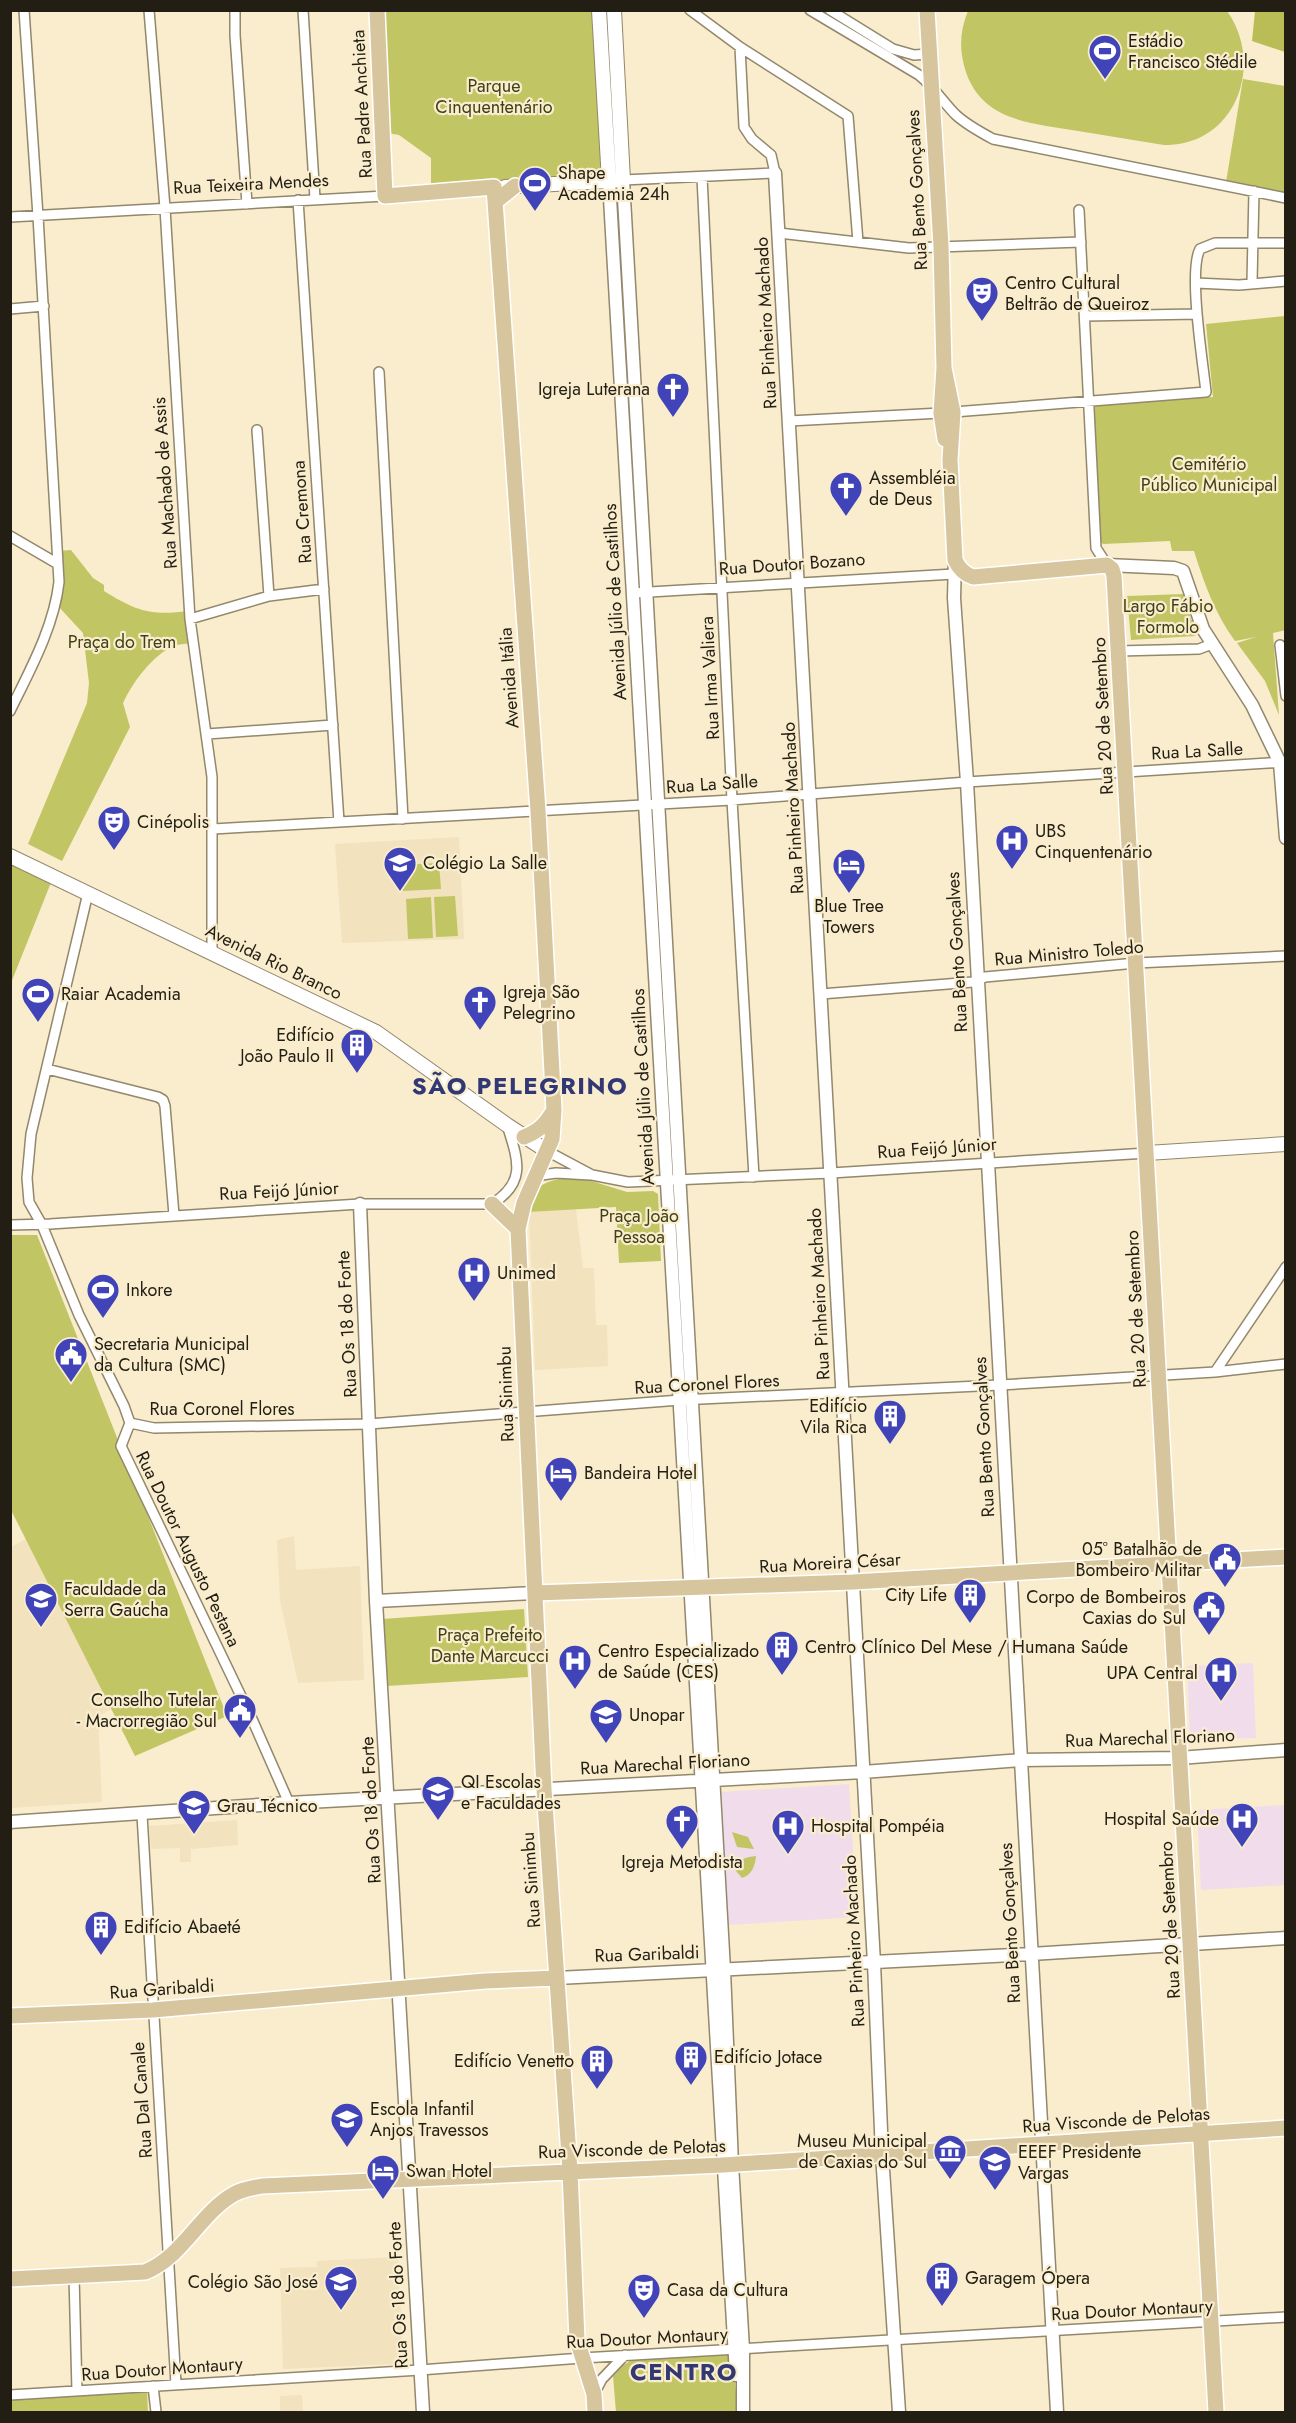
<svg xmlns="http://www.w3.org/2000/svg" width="1296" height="2423" font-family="Jost,sans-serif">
	<rect width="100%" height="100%" fill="#f9edce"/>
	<!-- built -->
	<path fill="#f2e2bd" d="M459,837L464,939L342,943L335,844Z
		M576,1209L583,1268H594L596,1325H607L608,1366L535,1370L529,1212Z
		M294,1536L296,1570L360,1566L364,1680L298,1683L280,1600L277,1540Z
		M26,1539L112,1709L98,1716L102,1802L11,1808V1547Z
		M237,1820L238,1845L191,1849V1862H180V1848L151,1849L149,1826Z
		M398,2257L403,2354L400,2360L395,2364L283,2369L280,2268L317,2267V2261Z
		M302,2395L303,2412H280V2396Z"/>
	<!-- medical -->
	<path fill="#f1dceb" d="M1253,1663L1256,1738L1190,1740L1187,1666Z
		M849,1784L857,1917L728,1925L720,1792Z
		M1285,1805V1885L1201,1890L1197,1810Z"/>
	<!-- green -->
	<path fill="#c2c563" d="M382,11H595L603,163L600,172L590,177L431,187V158L399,135L387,133Z
		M968,11H1227C1265,64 1236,146 1164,145C1135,140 1107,136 1078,131C1032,123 981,122 965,69C959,49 960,30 968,11Z
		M1243,79L1285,86V192L1226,182Z
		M1285,316L1286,630L1273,633L1279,715L1265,681L1237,643L1256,637L1235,641C1215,614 1204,583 1194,551H1172L1170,541L1103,544L1101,542L1094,404L1213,397L1206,324Z
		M71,550L93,578L104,585V591C136,611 151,616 188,611L192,643C185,644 175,644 169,648C149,660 133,682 123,703L130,727L62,861L28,844L87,703L89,683L83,633L58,606V551Z
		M1184,594L1191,619L1197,630L1195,636L1131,640L1127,596Z
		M13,862L52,880L11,983L10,870Z
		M439,863L441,889L403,891L401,865Z
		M455,896L458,936L436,937L434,897Z
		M431,897L433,938L408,939L406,899Z
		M566,1178L588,1180L627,1192L653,1191L658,1194L661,1261L619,1263L616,1207L529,1212C526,1189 546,1180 566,1178Z
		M10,1235H37L227,1716L135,1756L11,1510Z
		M524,1609L528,1677L387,1686L382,1619Z
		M732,1832L748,1837L754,1849L737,1847Z
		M756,1856C755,1866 752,1875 742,1878L736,1871C735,1859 747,1857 756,1856Z
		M732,2355L738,2412H616L613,2376L622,2366L632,2360Z
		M147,2391L148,2412H11L10,2397Z"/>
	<!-- forest -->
	<path fill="#babc56" d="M1255,11H1285V52L1252,41Z"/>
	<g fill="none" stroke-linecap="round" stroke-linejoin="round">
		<defs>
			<path id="minor" d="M149,10L165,208L190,619L212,777V952
				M235,10V35L247,204
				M303,10L315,199
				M690,10L740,47L848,116L858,242
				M810,10L919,75C934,87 943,102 956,115C967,125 980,132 993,139L1286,198
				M830,10L893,49L914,55L929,54
				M702,177L732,800L754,1177
				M623,180L775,173L771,155L752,139L744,127L740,47
				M298,200L339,822
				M1079,210L1096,548L1107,565
				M10,217L385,196
				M779,233L909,248L1081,242
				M1252,282L1254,191
				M1196,283L1239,285L1286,281
				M10,309L44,306
				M1085,316L1197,314
				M379,372L403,819
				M789,421L941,413L1206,392C1203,363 1188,271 1200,249L1215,243H1286
				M257,430L269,596
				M10,536L58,564
				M633,593L954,574
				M190,619L269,596L324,589
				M1280,645L1286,696
				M1118,651L1199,649L1212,644
				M10,711C30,670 54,627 59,582L38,216L24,10
				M207,734L333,725
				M213,829L732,800L967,782L1285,762
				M88,893L31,1134L27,1178L29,1202L42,1225L79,1315L124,1406L130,1423L121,1446L252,1719L289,1803
				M821,994L973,982L985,977L1136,963L1286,956
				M47,1069L158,1097L163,1100L165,1106L174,1215
				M547,1151L592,1175L628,1182L831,1173L1147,1153
				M535,1176L556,1173L590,1175
				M10,1225L50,1224L360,1204H492C527,1182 518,1160 507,1125
				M1215,1372L1286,1267
				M130,1423L154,1428L369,1424L680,1400L1000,1385L1215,1372L1286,1364
				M142,1815L176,2384
				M74,2276L77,2391
				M153,2386L156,2412
				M594,2394L602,2379L625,2355
				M10,2395L420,2370L582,2358L1286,2317"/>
			<path id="tertiary" d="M775,173L874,1963L882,2154L899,2412
				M623,180L724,1970L732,2164L743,2349V2412
				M609,181L736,2375
				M955,560L954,598L967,782L1057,2412
				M1107,565L1174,568L1183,571L1203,629L1252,705L1280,763L1286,838
				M360,1204L376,1601L423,2412
				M376,1601L535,1593
				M10,1822L289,1803L863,1772L1021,1760L1179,1758L1286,1750
				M557,1978L1031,1954L1286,1938"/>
			<path id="secondary" d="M599,10L609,181
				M505,187L623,180L614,10
				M10,856L376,1032L507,1125L547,1151
				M1147,1153L1286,1144"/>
			<path id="primary" d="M377,10L385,196L494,187L538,811L554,1110L552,1139L524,1203L518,1229L544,1789L570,2171L577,2340L594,2394L595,2412
				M927,10L941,246L944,368L941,413L945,439
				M495,202L515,186
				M944,368L953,412L950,460L955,560C959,569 964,574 973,577L1107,565L1112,569L1114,576L1216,2412
				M524,1137C539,1131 546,1124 554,1110
				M492,1204L518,1229
				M535,1593L853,1582L1286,1557
				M10,2016L153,2010L485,1981L557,1978
				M10,2279L145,2272C183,2257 200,2213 234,2194C243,2189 252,2188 262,2186L723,2165L1286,2128"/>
		</defs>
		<!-- minor casing -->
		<use href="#minor" stroke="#93876c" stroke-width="12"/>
		<!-- tertiary casing -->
		<use href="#tertiary" stroke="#93876c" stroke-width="15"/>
		<!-- secondary casing -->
		<use href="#secondary" stroke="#93876c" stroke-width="16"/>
		<!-- primary casing -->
		<use href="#primary" stroke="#fff" stroke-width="18"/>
		<!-- minor -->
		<use href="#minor" stroke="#fff" stroke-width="9"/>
		<!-- tertiary -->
		<use href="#tertiary" stroke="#fff" stroke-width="12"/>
		<!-- secondary -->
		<use href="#secondary" stroke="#fff" stroke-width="14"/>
		<!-- primary -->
		<use href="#primary" stroke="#d7c59d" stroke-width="15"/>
	</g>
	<!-- icons -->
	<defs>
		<symbol id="stadium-pin" viewBox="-11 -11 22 30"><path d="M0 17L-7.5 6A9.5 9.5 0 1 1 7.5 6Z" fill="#4143b8" stroke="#f9edce"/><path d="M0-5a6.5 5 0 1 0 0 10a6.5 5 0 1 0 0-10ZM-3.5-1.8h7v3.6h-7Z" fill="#fff"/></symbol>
		<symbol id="theatre-pin" viewBox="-11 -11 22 30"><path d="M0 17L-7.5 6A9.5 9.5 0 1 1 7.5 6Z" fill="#4143b8" stroke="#f9edce"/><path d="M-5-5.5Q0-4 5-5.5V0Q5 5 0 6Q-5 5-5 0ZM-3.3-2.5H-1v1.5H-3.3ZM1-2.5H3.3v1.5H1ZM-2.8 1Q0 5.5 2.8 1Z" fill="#fff"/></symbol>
		<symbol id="church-pin" viewBox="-11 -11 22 30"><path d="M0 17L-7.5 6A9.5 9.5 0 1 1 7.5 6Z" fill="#4143b8" stroke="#f9edce"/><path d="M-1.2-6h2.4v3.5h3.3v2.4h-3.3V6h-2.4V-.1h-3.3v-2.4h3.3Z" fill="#fff"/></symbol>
		<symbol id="hospital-pin" viewBox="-11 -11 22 30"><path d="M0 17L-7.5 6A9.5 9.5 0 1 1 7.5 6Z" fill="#4143b8" stroke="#f9edce"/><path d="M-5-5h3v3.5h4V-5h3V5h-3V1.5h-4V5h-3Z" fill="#fff"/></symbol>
		<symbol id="school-pin" viewBox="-11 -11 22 30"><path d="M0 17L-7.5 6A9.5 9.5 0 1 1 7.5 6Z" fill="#4143b8" stroke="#f9edce"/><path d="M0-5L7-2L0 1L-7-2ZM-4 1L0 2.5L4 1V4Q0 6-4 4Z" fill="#fff"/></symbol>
		<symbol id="hotel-pin" viewBox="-11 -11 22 30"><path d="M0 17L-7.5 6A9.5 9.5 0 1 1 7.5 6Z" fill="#4143b8" stroke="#f9edce"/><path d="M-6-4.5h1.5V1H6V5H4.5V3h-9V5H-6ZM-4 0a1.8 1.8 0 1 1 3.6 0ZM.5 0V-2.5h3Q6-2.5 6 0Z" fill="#fff"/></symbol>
		<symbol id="building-pin" viewBox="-11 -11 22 30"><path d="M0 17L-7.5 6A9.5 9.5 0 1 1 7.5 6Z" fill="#4143b8" stroke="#f9edce"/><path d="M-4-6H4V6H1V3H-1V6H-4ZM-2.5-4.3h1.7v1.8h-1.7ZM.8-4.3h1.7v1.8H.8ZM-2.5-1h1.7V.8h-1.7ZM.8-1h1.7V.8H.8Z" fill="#fff"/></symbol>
		<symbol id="civic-pin" viewBox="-11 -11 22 30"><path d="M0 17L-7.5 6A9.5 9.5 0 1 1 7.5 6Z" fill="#4143b8" stroke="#f9edce"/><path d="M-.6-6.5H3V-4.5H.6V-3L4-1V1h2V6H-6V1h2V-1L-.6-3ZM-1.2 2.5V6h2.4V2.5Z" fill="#fff"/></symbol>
		<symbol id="university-pin" viewBox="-11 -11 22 30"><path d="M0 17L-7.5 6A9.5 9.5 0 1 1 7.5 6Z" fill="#4143b8" stroke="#f9edce"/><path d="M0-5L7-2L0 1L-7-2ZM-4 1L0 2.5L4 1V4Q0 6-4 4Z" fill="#fff"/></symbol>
		<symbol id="museum-pin" viewBox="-11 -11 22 30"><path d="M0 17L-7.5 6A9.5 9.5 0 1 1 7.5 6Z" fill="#4143b8" stroke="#f9edce"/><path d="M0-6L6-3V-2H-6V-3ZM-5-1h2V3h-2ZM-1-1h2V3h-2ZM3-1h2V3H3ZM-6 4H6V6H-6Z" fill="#fff"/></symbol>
	</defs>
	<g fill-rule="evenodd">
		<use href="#stadium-pin" x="1086" y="32" width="38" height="52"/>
		<use href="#stadium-pin" x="516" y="164" width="38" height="52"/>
		<use href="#theatre-pin" x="963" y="274" width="38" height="52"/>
		<use href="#church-pin" x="654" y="370" width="38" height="52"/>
		<use href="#church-pin" x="827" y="469" width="38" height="52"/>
		<use href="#theatre-pin" x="95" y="803" width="38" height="52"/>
		<use href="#hospital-pin" x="993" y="822" width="38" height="52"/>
		<use href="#school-pin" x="381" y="844" width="38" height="52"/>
		<use href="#hotel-pin" x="830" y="846" width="38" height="52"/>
		<use href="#stadium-pin" x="19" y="975" width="38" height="52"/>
		<use href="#church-pin" x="461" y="983" width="38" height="52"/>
		<use href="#building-pin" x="338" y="1026" width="38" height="52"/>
		<use href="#hospital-pin" x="455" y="1254" width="38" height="52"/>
		<use href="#stadium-pin" x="84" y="1271" width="38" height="52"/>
		<use href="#civic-pin" x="52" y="1335" width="38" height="52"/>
		<use href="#building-pin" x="871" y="1397" width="38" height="52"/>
		<use href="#hotel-pin" x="542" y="1454" width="38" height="52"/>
		<use href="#civic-pin" x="1206" y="1540" width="38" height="52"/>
		<use href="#building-pin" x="951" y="1576" width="38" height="52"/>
		<use href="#university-pin" x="22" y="1580" width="38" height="52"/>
		<use href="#civic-pin" x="1190" y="1588" width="38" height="52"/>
		<use href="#building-pin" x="763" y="1628" width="38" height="52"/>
		<use href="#hospital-pin" x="556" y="1642" width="38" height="52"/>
		<use href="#hospital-pin" x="1202" y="1654" width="38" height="52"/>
		<use href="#civic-pin" x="221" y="1691" width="38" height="52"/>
		<use href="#university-pin" x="587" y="1696" width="38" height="52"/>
		<use href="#university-pin" x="419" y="1773" width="38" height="52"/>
		<use href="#university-pin" x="175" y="1787" width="38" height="52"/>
		<use href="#hospital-pin" x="1223" y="1800" width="38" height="52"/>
		<use href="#church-pin" x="663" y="1802" width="38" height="52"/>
		<use href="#hospital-pin" x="769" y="1807" width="38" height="52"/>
		<use href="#building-pin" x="82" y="1908" width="38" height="52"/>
		<use href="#building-pin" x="672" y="2038" width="38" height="52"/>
		<use href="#building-pin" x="578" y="2042" width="38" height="52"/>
		<use href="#school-pin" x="328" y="2100" width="38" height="52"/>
		<use href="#museum-pin" x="931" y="2132" width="38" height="52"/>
		<use href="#school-pin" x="976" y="2143" width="38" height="52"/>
		<use href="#hotel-pin" x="364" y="2152" width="38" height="52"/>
		<use href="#building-pin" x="923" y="2259" width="38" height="52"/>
		<use href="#school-pin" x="322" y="2263" width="38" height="52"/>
		<use href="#theatre-pin" x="625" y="2271" width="38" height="52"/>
	</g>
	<g text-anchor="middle" stroke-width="4.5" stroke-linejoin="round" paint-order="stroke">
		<!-- poi labels -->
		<g font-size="18" fill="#221e13" stroke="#f9edce" text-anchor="start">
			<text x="1128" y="47">Estádio<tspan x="1128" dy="21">Francisco Stédile</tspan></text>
			<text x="558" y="179">Shape<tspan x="558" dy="21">Academia 24h</tspan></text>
			<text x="1005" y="289">Centro Cultural<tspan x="1005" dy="21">Beltrão de Queiroz</tspan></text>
			<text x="650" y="395" text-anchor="end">Igreja Luterana</text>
			<text x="869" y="484">Assembléia<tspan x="869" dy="21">de Deus</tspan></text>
			<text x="137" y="828">Cinépolis</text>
			<text x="1035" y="837">UBS<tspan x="1035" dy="21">Cinquentenário</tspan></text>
			<text x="423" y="869">Colégio La Salle</text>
			<text x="849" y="912" text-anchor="middle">Blue Tree<tspan x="849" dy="21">Towers</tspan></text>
			<text x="503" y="998">Igreja São<tspan x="503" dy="21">Pelegrino</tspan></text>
			<text x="61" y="1000">Raiar Academia</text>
			<text x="334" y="1041" text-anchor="end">Edifício<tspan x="334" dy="21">João Paulo II</tspan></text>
			<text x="497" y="1279">Unimed</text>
			<text x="126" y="1296">Inkore</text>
			<text x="94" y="1350">Secretaria Municipal<tspan x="94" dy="21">da Cultura (SMC)</tspan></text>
			<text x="867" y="1412" text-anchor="end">Edifício<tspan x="867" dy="21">Vila Rica</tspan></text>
			<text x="584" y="1479">Bandeira Hotel</text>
			<text x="1202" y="1555" text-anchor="end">05º Batalhão de<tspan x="1202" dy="21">Bombeiro Militar</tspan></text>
			<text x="64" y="1595">Faculdade da<tspan x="64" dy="21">Serra Gaúcha</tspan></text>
			<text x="947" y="1601" text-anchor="end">City Life</text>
			<text x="1186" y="1603" text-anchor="end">Corpo de Bombeiros<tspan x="1186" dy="21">Caxias do Sul</tspan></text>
			<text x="805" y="1653">Centro Clínico Del Mese / Humana Saúde</text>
			<text x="598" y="1657">Centro Especializado<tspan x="598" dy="21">de Saúde (CES)</tspan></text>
			<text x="1198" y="1679" text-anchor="end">UPA Central</text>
			<text x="217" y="1706" text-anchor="end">Conselho Tutelar<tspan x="217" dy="21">- Macrorregião Sul</tspan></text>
			<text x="629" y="1721">Unopar</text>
			<text x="461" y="1788">QI Escolas<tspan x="461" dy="21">e Faculdades</tspan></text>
			<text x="217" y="1812">Grau Técnico</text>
			<text x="1219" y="1825" text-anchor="end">Hospital Saúde</text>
			<text x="811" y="1832">Hospital Pompéia</text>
			<text x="682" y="1868" text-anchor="middle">Igreja Metodista</text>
			<text x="124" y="1933">Edifício Abaeté</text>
			<text x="714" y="2063">Edifício Jotace</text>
			<text x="574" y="2067" text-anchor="end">Edifício Venetto</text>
			<text x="370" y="2115">Escola Infantil<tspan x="370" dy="21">Anjos Travessos</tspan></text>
			<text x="927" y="2147" text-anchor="end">Museu Municipal<tspan x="927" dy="21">de Caxias do Sul</tspan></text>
			<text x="1018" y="2158">EEEF Presidente<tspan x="1018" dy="21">Vargas</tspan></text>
			<text x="406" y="2177">Swan Hotel</text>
			<text x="965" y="2284">Garagem Ópera</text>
			<text x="318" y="2288" text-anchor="end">Colégio São José</text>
			<text x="667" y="2296">Casa da Cultura</text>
		</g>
		<!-- park labels -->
		<g font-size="18" fill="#3f4015" stroke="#f9edce">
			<text x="494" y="92">Parque<tspan x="494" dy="21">Cinquentenário</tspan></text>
			<text x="1209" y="470">Cemitério<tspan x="1209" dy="21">Público Municipal</tspan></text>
			<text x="1168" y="612">Largo Fábio<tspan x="1168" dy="21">Formolo</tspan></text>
			<text x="122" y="648">Praça do Trem</text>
			<text x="639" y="1222">Praça João<tspan x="639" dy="21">Pessoa</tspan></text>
			<text x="490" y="1641">Praça Prefeito<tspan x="490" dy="21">Dante Marcucci</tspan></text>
		</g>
		<!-- street labels -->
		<g font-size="18" fill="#221e13" stroke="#f9edce">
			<text transform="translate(362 104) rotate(-93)" y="6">Rua Padre Anchieta</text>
			<text transform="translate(251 184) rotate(-3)" y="6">Rua Teixeira Mendes</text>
			<text transform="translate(917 190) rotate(-93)" y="6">Rua Bento Gonçalves</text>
			<text transform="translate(766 323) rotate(-93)" y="6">Rua Pinheiro Machado</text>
			<text transform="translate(165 483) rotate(-94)" y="6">Rua Machado de Assis</text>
			<text transform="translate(302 512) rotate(-94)" y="6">Rua Cremona</text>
			<text transform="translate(792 564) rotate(-4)" y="6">Rua Doutor Bozano</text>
			<text transform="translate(615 602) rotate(-93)" y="6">Avenida Júlio de Castilhos</text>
			<text transform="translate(509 678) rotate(-94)" y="6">Avenida Itália</text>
			<text transform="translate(710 678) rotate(-93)" y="6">Rua Irma Valiera</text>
			<text transform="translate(1103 716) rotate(-93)" y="6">Rua 20 de Setembro</text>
			<text transform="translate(1197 751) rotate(-3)" y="6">Rua La Salle</text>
			<text transform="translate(712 784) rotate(-4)" y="6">Rua La Salle</text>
			<text transform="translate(793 808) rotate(-93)" y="6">Rua Pinheiro Machado</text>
			<text transform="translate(957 952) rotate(-93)" y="6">Rua Bento Gonçalves</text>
			<text transform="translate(1069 953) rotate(-5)" y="6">Rua Ministro Toledo</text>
			<text transform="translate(274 962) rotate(26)" y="6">Avenida Rio Branco</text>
			<text transform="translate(643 1087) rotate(-93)" y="6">Avenida Júlio de Castilhos</text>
			<text transform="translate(937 1148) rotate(-4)" y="6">Rua Feijó Júnior</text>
			<text transform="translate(279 1191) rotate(-3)" y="6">Rua Feijó Júnior</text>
			<text transform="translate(819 1294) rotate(-93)" y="6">Rua Pinheiro Machado</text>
			<text transform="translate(1136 1309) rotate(-93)" y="6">Rua 20 de Setembro</text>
			<text transform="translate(347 1324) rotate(-93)" y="6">Rua Os 18 do Forte</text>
			<text transform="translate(707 1384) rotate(-3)" y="6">Rua Coronel Flores</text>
			<text transform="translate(506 1394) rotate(-92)" y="6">Rua Sinimbu</text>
			<text x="222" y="1415">Rua Coronel Flores</text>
			<text transform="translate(984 1437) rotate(-93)" y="6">Rua Bento Gonçalves</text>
			<text transform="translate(188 1549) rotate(64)" y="6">Rua Doutor Augusto Pestana</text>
			<text transform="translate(830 1563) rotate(-3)" y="6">Rua Moreira César</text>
			<text transform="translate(1150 1738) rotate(-2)" y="6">Rua Marechal Floriano</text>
			<text transform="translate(665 1764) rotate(-3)" y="6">Rua Marechal Floriano</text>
			<text transform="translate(371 1810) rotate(-93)" y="6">Rua Os 18 do Forte</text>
			<text transform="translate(531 1880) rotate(-94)" y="6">Rua Sinimbu</text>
			<text transform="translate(1170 1920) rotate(-93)" y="6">Rua 20 de Setembro</text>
			<text transform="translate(1010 1923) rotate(-93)" y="6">Rua Bento Gonçalves</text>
			<text transform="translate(854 1941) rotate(-93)" y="6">Rua Pinheiro Machado</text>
			<text transform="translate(647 1954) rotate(-2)" y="6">Rua Garibaldi</text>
			<text transform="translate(162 1989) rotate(-4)" y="6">Rua Garibaldi</text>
			<text transform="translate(142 2100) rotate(-94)" y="6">Rua Dal Canale</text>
			<text transform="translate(1116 2120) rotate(-4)" y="6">Rua Visconde de Pelotas</text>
			<text transform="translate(632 2149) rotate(-2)" y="6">Rua Visconde de Pelotas</text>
			<text transform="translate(398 2295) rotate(-93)" y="6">Rua Os 18 do Forte</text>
			<text transform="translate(1132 2310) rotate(-3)" y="6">Rua Doutor Montaury</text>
			<text transform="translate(647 2338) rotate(-3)" y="6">Rua Doutor Montaury</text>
			<text transform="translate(162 2369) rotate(-4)" y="6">Rua Doutor Montaury</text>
		</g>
		<!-- district labels -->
		<g font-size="24" font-weight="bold" letter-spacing="1.5" fill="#323873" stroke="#f9edce">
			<text x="520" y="1094">SÃO PELEGRINO</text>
			<text x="684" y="2380">CENTRO</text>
		</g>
	</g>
	<!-- border -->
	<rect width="1296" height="2423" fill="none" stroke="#221e13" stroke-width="24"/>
</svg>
